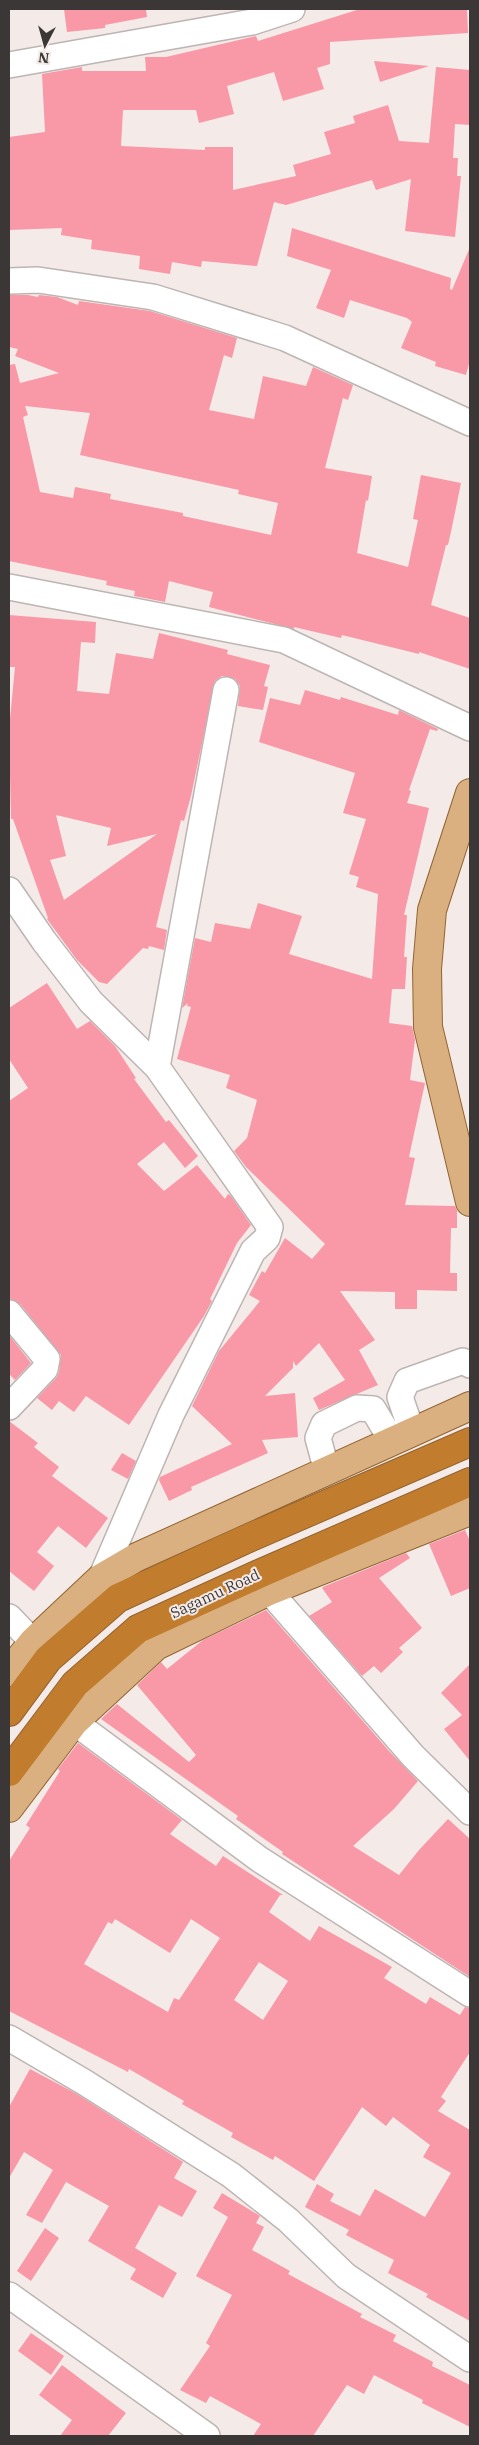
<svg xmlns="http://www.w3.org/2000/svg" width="479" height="2445" font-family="'IBM Plex Serif',serif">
	<rect width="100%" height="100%" fill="#f4ebe9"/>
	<!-- building -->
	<path fill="#f998a6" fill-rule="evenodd" d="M64,9H146L147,17L105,25V28L67,32Z
		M360,9H467L468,33L330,42V64L317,68L324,89L283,101L274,72L227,86L234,114L199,123L196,110H123L121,146L205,150V147H233V190L296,176L293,165L331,154L324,132L355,123L353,116L388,105L399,141L429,143L436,67L470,70V125L455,124L453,158H458L457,176H461L455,237L405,231L411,179L376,190L372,180L286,205L274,202L257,266L202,261L201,267L172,262L170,274L139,269L140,256L91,249L92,240L61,235L62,228L9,230V137L45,132L42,74L82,67V71H146L145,57H166L256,36L258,41Z
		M374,61L429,66L380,82Z
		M292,228L451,278L450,289L452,290L470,247V360L466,375L435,366L436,362L401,348L412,322L407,318L350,300L344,318L316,308L331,270L287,256Z
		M9,295H28L38,297L39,295L57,297L78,305L79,301L150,311L237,338L232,358L224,355L209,410L254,419L263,376L306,386L313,367L353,385L348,400L343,398L325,468L372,476L368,501L366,500L357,553L408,567L418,520L413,519L421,475L461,483L452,527L448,545H446L431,605L470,618V669L419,652V654L342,635L341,638L294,627V629L209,607L213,592L169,581L165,602L134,596L135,591L106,585L107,581L9,561V365L15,364L20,383L59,373L15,356L18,349L9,347ZM25,406L90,413L80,455L239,490L238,494L278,503L271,535L183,516V513L110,499L111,494L75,487L73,498L40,492L23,417L28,415Z
		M9,615L96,622L95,643L81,642L77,691L109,694L116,653L153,659L159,633L228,650L227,654L270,665L264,686L268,687L263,710L238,706L240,686L235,679L222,676L215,681L191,796L184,821L181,820L156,927L167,930L164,950L149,946L148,949L143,948L107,984L99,982L77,960L47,919L48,918L13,819H11L9,729L15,667H9ZM56,815L111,828L107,846L157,834L64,900L50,860L66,856Z
		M305,690L340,700L341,697L398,715L399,710L438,729L437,731L430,729L409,790L411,791L407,803L429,808L404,915H407L404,957H407L405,989H392L389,1023L412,1026L415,1040L410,1080L425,1083L409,1157L415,1158L405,1205L455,1206L457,1210V1228H451L450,1273H457V1291L417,1290V1309H395V1292L340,1291L375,1340L359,1350L378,1385L319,1410L313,1398L345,1380L319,1343L296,1366L293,1361V1368L265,1396L295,1393L298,1437L262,1440L268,1453L191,1487L192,1490L169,1501L159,1480L160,1477L232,1444L192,1406L219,1351L260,1301L249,1295L262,1271L265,1273L285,1238L312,1259L325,1244L246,1167L234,1151L247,1138L257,1100L226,1088L230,1075L177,1059L191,1007L187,1006L188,1003L182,1008L195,938L211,942L215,923L250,929L258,903L302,916L289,954L372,979L378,894L356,887L359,877L349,874L366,819L343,813L355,773L259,742L270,698L300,705Z
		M47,983L77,1029L90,1021L115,1046L136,1078L134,1079L166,1122L169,1120L198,1156L185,1168L164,1142L137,1164L164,1191L197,1165L225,1199L228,1194L231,1196L251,1225L237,1243L210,1299L212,1301L204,1316L129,1425L86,1396L74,1412L59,1401L52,1410L37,1398L56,1378L59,1372L61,1355L20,1304L9,1299V1101L28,1088L9,1059V1008Z
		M9,1335L31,1363L15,1380L9,1374Z
		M9,1421L38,1443L34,1447L59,1467L52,1476L108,1518L86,1548L58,1526L37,1552L54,1566L34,1591L9,1571Z
		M122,1453L136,1461L128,1479L111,1470Z
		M465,1530L470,1541V1588L451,1596L429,1544Z
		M406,1553L410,1558L379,1578L422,1628L399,1648L403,1652L381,1673L374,1666L362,1676L309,1616L332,1602L322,1588L325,1586Z
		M266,1610L389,1751L418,1781L394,1809L353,1846L399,1875L419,1850L448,1819L470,1839V1977L282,1854L283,1852L236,1819L238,1816L101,1719L117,1704L189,1762L196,1755L137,1685L161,1662L167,1669L203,1640Z
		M470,1664V1761L444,1729L462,1715L441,1693Z
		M78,1743L182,1820L170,1834L216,1866L223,1856L283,1895H280L269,1912L310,1941L319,1926L392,1967L384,1978L426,2004L430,1997L460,2015L465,2007L470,2008V2052L441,2097L446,2101L438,2111L470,2130V2321L426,2297L428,2294L388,2273L394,2260L346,2235L349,2230L305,2207L317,2184L334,2194L330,2201L360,2216L375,2189L425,2217L451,2173L423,2157L430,2145L393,2117L386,2126L362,2107L314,2181L275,2156L273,2160L231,2137L233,2133L182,2104L184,2101L129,2069L128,2072L9,2011V1861L30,1828L26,1825L60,1771L58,1769ZM115,1919L170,1953L191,1919L220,1938L179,2000L174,1998L168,2012L84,1964L108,1922L112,1924ZM259,1962L288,1981L263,2020L234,2000Z
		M30,2069L77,2094L183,2162L174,2178L197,2191L182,2217L159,2205L135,2248L177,2273L163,2298L130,2279L136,2269L88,2241L109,2206L66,2182L42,2223L26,2215L53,2170L24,2152L9,2178V2107Z
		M222,2193L260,2216L256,2223L264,2227L252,2250L290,2271L288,2274L362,2314L360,2317L396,2335L393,2341L433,2362L432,2366L470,2385V2427L422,2403L423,2400L374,2375L364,2394L347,2385L313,2436H253L261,2424L210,2396L206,2403L180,2390L210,2346L206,2343L232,2295L196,2276L228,2217L213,2208Z
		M45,2228L59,2238L31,2281L17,2271Z
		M31,2333L64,2356L51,2375L18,2351Z
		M62,2365L126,2413L108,2436H60L72,2420L39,2395Z"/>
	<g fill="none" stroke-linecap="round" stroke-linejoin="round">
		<defs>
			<path id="minor" d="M9,65L252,22L292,9
				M9,281L38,280L153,297L285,338L470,423
				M9,587L284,640L470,728
				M9,890L44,941L91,1002L157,1067L270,1227L267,1238L253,1251L171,1415L101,1578
				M157,1067L226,690
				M9,1313L47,1359L45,1369L9,1407
				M412,1432L400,1397L407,1381L463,1361L470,1365
				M327,1471L318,1438L324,1424L357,1408L373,1409L392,1441
				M269,1591L413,1756L470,1812
				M9,1617L33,1642
				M74,1722L259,1859L470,1994
				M9,2038L84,2082L231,2175L288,2220L346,2276L470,2359
				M9,2295L207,2436"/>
			<path id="major" d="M470,793L432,910L427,969L428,1027L470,1202
				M9,1672L33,1642L101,1578L137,1557L470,1406
				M9,1808L74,1722L156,1646L269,1591L470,1511"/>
			<path id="highway" d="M9,1712L48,1659L118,1598L244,1540L470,1442
				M9,1772L75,1684L138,1629L259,1574L470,1482"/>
		</defs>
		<!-- minor casing -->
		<use href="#minor" stroke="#bdb5b3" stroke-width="28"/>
		<!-- major casing -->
		<use href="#major" stroke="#926430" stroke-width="30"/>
		<!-- highway casing -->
		<use href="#highway" stroke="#926430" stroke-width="30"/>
		<!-- minor -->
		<use href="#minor" stroke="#fff" stroke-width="25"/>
		<!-- major -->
		<use href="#major" stroke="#dab081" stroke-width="28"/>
		<!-- highway -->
		<use href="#highway" stroke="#c17c2d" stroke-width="28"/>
	</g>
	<g text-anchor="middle" stroke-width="4" stroke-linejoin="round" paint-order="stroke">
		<!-- street labels -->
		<g font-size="15" fill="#3a3736" stroke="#f4ebe9">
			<text transform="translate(215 1594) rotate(-25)" y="5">Sagamu Road</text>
		</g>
	</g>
	<!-- border -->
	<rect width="479" height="2445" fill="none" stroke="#3a3736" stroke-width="20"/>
	<!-- north arrow -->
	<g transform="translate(45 45) rotate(186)" stroke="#f4ebe9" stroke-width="4" paint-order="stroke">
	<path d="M0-4L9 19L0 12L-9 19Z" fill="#3a3736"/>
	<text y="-8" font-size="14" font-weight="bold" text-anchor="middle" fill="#3a3736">N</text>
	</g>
</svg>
